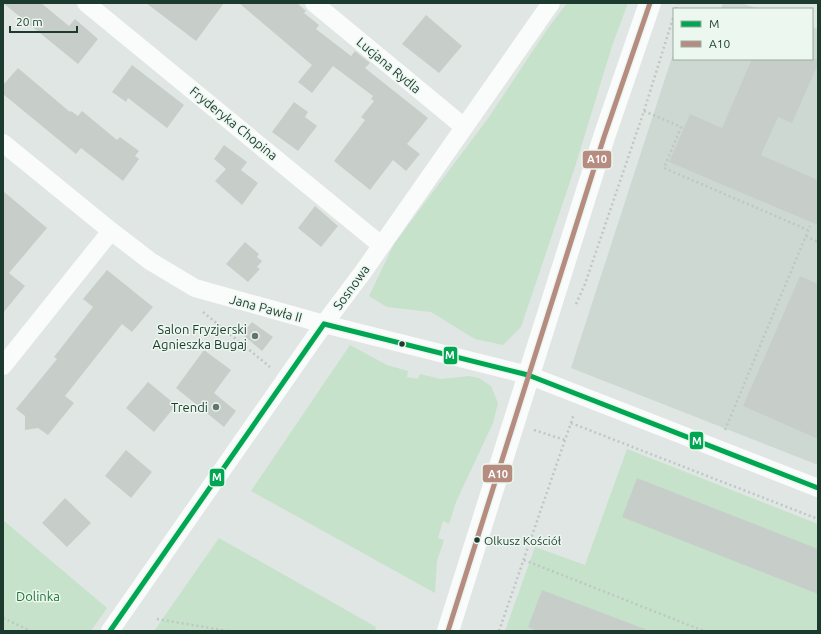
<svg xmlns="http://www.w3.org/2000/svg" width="821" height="634" font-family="Ubuntu,sans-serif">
	<rect width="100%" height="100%" fill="#e0e6e3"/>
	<!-- built -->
	<path fill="#cdd8d2" d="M723,3H741L759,9H721Z
		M812,27L818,29V465L571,368L674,51V59H812Z"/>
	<!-- green -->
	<path fill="#c6e2cb" d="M567,3H628L612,46L575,167L521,327L503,345L475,339L431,312L387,307L369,296L394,244L489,117L546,31Z
		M350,345L387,365L408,371L407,377L418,379L420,374L441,379L469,376L479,378L491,386L498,403L493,423L456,502L449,524L443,521L438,538L444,540L437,561L435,593L251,491Z
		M627,449L818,524V631H505L535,547L585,565Z
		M3,520L107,608L91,631H3Z
		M219,538L376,627L375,631H154Z"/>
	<!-- building -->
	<path fill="#c7ceca" d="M3,3H41L69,26L75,19L98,39L78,64Z
		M146,3H224L196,41Z
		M239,3H297L306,11L304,13L319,25L316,29L351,56L355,51L370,63L365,68L428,118L407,144L420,154L406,171L393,160L370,190L334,161L365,120L361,117L374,101L371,99L373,96L333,66L312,93L298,82L312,65Z
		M426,15L462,46L439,73L402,44Z
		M752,59H818V64L792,123L778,117L761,155L818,180V225L669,162L690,114L722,128Z
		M132,65L184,105L167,128L128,98L126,102L112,92Z
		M18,68L70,112L71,111L78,116L82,111L117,140L120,137L139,151L135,156L139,159L123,181L81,148L76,154L3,94V85Z
		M294,102L308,112L305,117L317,126L298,151L272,132Z
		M224,145L247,162L241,170L258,183L242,205L215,181L226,169L214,159Z
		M3,191L47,228L9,273L25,286L3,313Z
		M315,206L338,226L321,247L298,228Z
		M245,242L259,254L257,257L262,261L257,267L260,269L248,282L226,264Z
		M107,270L153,307L132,332L122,324L65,396L74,403L48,435L38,428L25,430V416L16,409L57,359L54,357L93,307L83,299Z
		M800,276L818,284V439L743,406Z
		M252,322L273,337L262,351L242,334Z
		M204,350L231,370L214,393L236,411L224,427L176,388Z
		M148,382L176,405L154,432L126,408Z
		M126,450L152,472L131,498L105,476Z
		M637,478L818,549V594L622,517Z
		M65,498L91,523L67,547L42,523Z
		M542,590L645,629V631H537L528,627Z"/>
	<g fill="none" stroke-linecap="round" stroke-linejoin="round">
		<!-- path -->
		<path stroke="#bdc8c3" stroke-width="2.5" stroke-dasharray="2 3" stroke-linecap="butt" d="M676,9L678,3
			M644,111L681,127L664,168L808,230
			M806,236L818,242
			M576,304L585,284L644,111L674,15
			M203,312L270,367
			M571,423L818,519
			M534,430L565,440
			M725,430L810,226
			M524,560L704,631
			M3,618L31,631
			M157,619L228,631
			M499,631L574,414"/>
		<!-- minor -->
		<path stroke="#fafbfb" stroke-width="18" d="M86,3L381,245
			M314,3L464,127
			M3,143L111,231L150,261L195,288L324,324L528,375L818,488
			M3,366L111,231
			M110,631L324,324L363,272L551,3"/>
		<!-- tertiary -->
		<path stroke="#fafbfb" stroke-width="22" d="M448,631L604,137L650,3"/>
		<defs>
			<path id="bus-1" d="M324,324L528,375L818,488
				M110,631L324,324"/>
			<path id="bus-2" d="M448,631L604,137L650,3"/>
		</defs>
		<!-- bus-1 casing -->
		<use href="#bus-1" stroke="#ecf7f0" stroke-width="8"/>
		<!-- bus-2 casing -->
		<use href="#bus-2" stroke="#ecf7f0" stroke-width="8"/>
		<!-- bus-1 -->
		<use href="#bus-1" stroke="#00a651" stroke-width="5"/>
		<!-- bus-2 -->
		<use href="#bus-2" stroke="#b78c80" stroke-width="5"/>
	</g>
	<!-- markers -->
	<g fill="#61776d" stroke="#ecf7f0" stroke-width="1.5">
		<circle cx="255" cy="336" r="4"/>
		<circle cx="216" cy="407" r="4"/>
	</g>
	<g fill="#1c3b2e" stroke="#ecf7f0" stroke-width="1.5">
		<circle cx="402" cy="344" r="3.5"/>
		<circle cx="477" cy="540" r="3.5"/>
	</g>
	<g text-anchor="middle" stroke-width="3" stroke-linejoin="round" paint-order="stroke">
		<!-- bus labels -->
		<g font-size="12" fill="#1c3b2e" stroke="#ecf7f0" text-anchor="start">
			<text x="484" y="545">Olkusz Kościół</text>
		</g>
		<!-- street labels -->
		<g font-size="13" fill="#1c3b2e" stroke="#ecf7f0">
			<text transform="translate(389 65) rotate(40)" y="5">Lucjana Rydla</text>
			<text transform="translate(234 123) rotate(39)" y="5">Fryderyka Chopina</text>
			<text transform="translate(351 287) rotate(-54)" y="5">Sosnowa</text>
			<text transform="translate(266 308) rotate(15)" y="5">Jana Pawła II</text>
		</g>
		<!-- poi labels -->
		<g font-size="13" fill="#1c3b2e" stroke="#ecf7f0" text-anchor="end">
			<text x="247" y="334">Salon Fryzjerski<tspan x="247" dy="15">Agnieszka Bugaj</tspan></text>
			<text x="208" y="412">Trendi</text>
		</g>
		<!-- park labels -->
		<g font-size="13" fill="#227636" stroke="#ecf7f0">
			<text x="38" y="601">Dolinka</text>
		</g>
	</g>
	<g stroke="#ecf7f0" stroke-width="1.5">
		<rect x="582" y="150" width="30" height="19" rx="4" fill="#b78c80"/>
		<rect x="443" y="346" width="15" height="19" rx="4" fill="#00a651"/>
		<rect x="689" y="431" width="15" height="19" rx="4" fill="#00a651"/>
		<rect x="482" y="464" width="31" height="19" rx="4" fill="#b78c80"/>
		<rect x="209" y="468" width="16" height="19" rx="4" fill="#00a651"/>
	</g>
	<g font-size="11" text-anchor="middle" font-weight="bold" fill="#fff">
		<text x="597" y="163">A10</text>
		<text x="450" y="359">M</text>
		<text x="697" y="445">M</text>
		<text x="498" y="478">A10</text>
		<text x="217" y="481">M</text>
	</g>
	<!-- border -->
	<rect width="821" height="634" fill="none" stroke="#1c3b2e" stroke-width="8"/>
	<!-- legend -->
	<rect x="673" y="8" width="140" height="52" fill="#ecf7f0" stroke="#99aca2"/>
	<rect x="681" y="21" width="20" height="6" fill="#00a651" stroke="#99aca2"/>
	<text x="709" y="28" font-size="12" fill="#1c3b2e">M</text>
	<rect x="681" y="41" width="20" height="6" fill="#b78c80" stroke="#99aca2"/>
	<text x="709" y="48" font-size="12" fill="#1c3b2e">A10</text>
	<!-- scale -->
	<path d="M10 26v6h67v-6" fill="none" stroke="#1c3b2e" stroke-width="2"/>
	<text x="16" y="26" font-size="12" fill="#1c3b2e" stroke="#ecf7f0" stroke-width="3" paint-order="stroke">20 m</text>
</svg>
